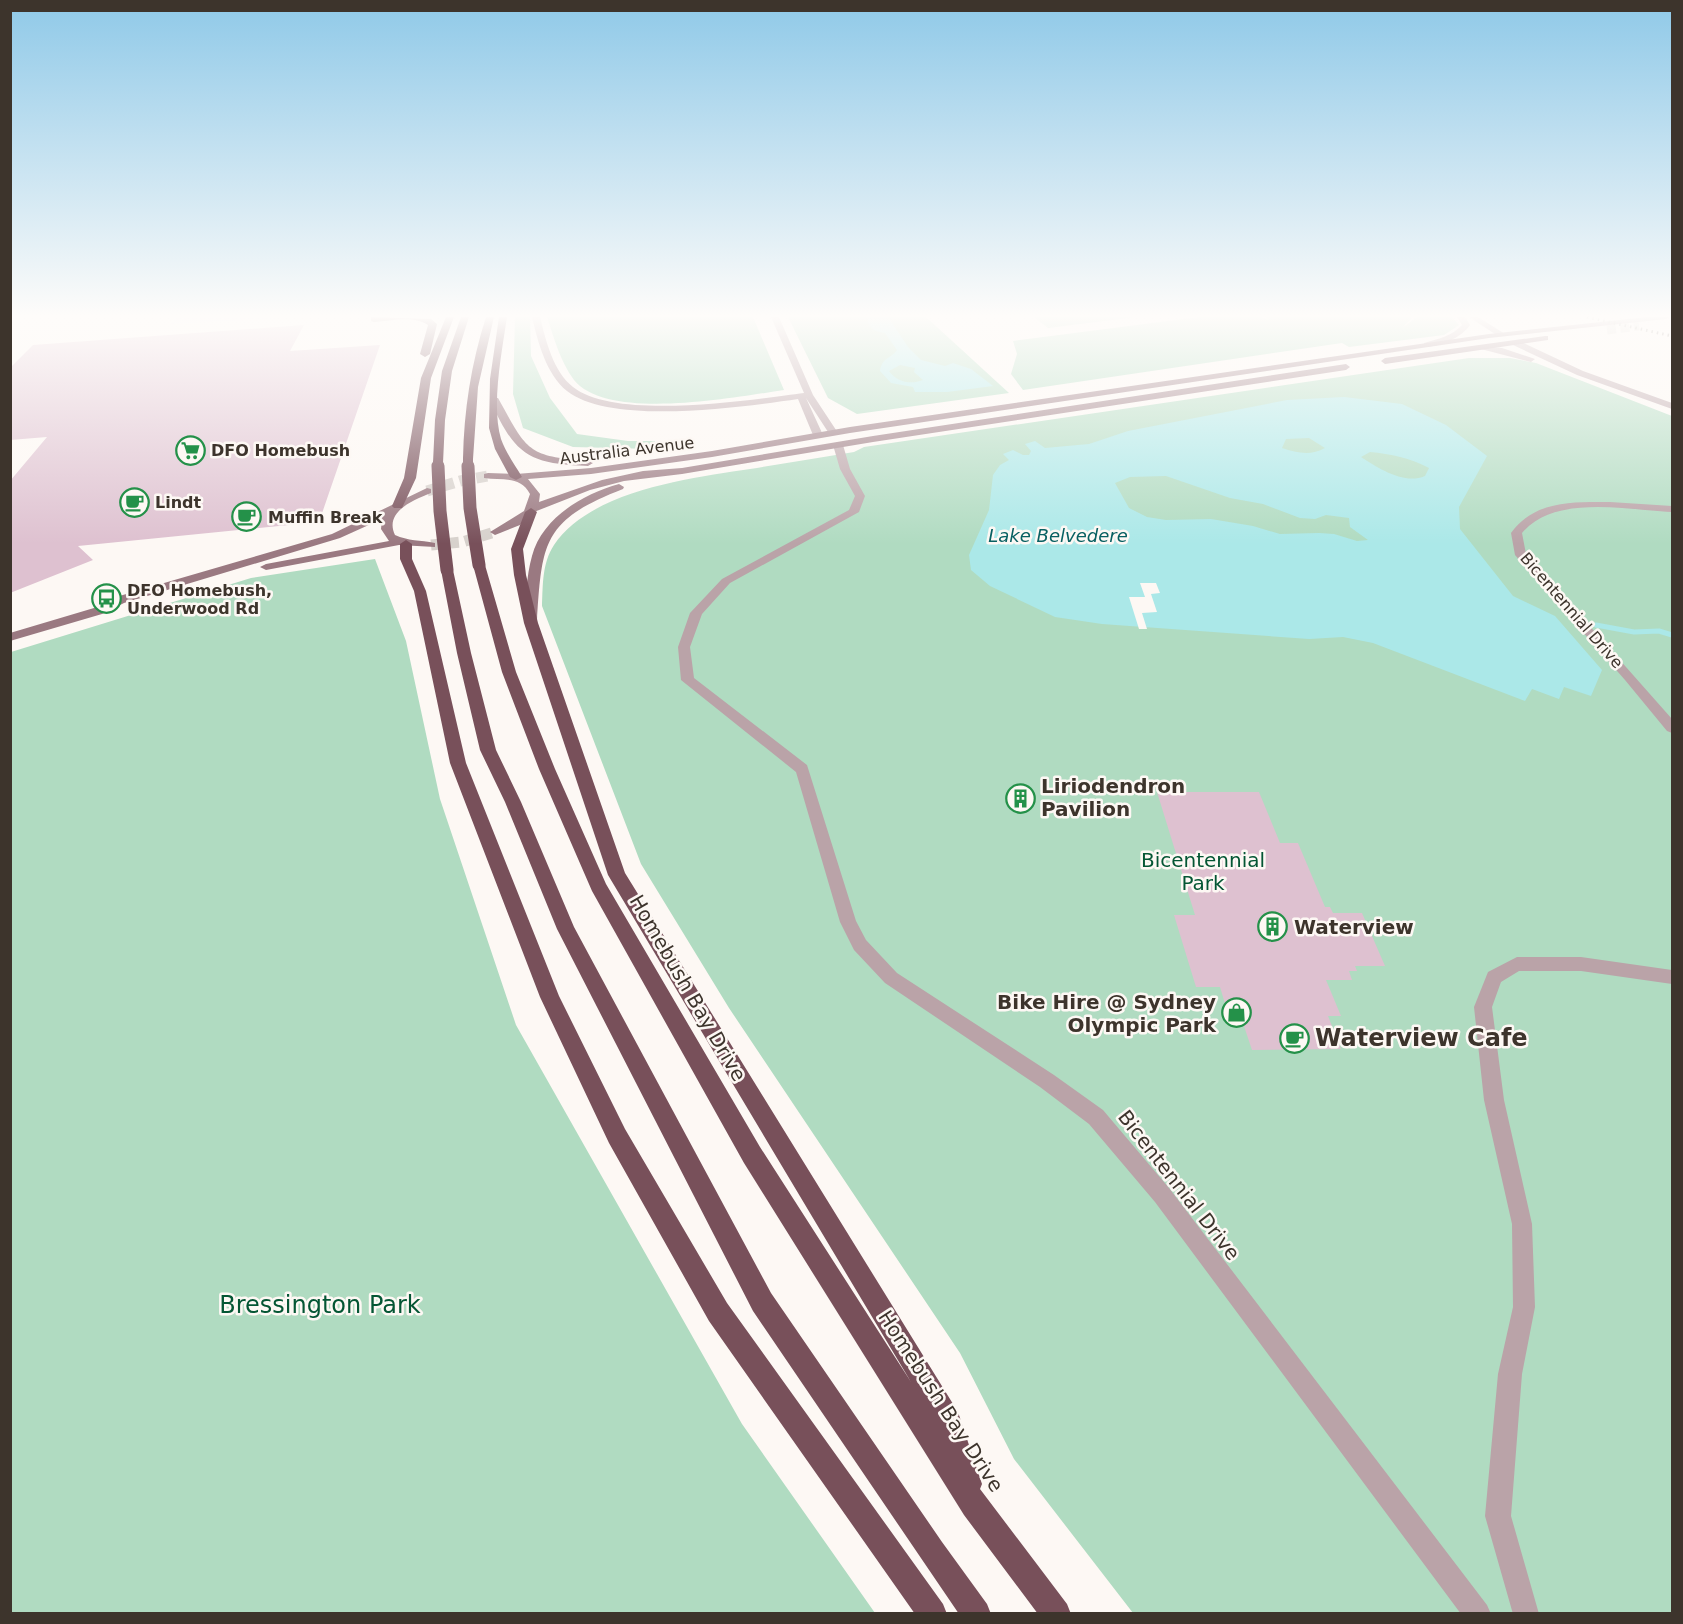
<svg xmlns="http://www.w3.org/2000/svg" width="1683" height="1624" font-family="'DejaVu Sans',sans-serif">
	<rect width="100%" height="100%" fill="#fdf8f4"/>
	<!-- industrial -->
	<path fill="#f3ecfd" d="M176,317H306L170,324Z"/>
	<!-- green -->
	<path fill="#b0dbc1" d="M515,317H530L531,356L550,398L577,434L628,441H655L652,449L573,447L523,428L513,394Z
		M547,317H753L784,390C736,397 608,422 574,380C560,361 554,338 547,317Z
		M788,317H926L1009,393L857,414L828,398Z
		M1034,317H1136L1048,328Z
		M1199,317H1262L1269,320L1265,317H1411L1412,318L1402,328L1417,317H1452L1459,325L1444,335L1349,347L1342,343L1023,390L1011,374L1017,354L1013,341Z
		M1469,358H1510L1536,363L1672,416V1613H1133L1014,1459L960,1353L729,1008L641,864L542,606C543,585 542,563 554,545C591,490 691,478 750,469C785,463 820,458 854,452L864,447Z
		M375,559L406,641L440,799L516,1025L742,1424L875,1613H11V652L251,578Z"/>
	<!-- water -->
	<path fill="#abe8e8" fill-rule="evenodd" d="M867,317H888L908,347L921,360L945,366L953,363L971,369L993,386L947,392H915L913,387L891,383L880,371C882,357 891,359 897,350L885,333C873,331 869,329 867,317ZM900,365L915,368L914,372L923,380C910,385 897,382 889,371Z
		M1344,397L1402,404L1446,425L1487,456L1459,507L1460,529L1513,596L1555,616L1602,670L1591,696L1564,687L1559,699L1532,689L1525,701L1373,643L1343,637L1309,639L1102,624L1055,617L990,586L971,570L969,555L989,510L993,475L1000,465L1009,460L1003,454L1013,450L1023,455H1029L1031,451L1025,444L1035,441L1045,448L1089,444L1128,431L1287,400ZM1309,438L1325,448C1311,456 1297,453 1282,448L1286,439ZM1370,452C1391,454 1410,458 1429,468L1425,476C1404,485 1378,468 1361,457ZM1166,476L1230,498L1263,504L1300,518L1315,519L1326,515L1349,518L1350,527L1368,540L1357,541L1334,534L1319,533L1280,534L1253,526L1211,519L1166,520L1147,517L1129,508L1115,483L1130,477Z"/>
	<!-- pier -->
	<path fill="#fdf8f4" d="M1140,583H1156L1160,593L1151,594L1157,612L1142,613L1147,629H1139L1129,597H1145Z"/>
	<g fill="none" stroke-linecap="round" stroke-linejoin="round">
		<!-- stream -->
		<path stroke="#abe8e8" stroke-width="5" d="M1596,625L1634,632L1659,631L1672,635"/>
	</g>
	<!-- building -->
	<path fill="#dec1d0" d="M304,325L290,351L380,345L319,522L78,546L93,560L10,593V481L47,437L10,440V368L33,345Z
		M1157,792H1259L1280,843H1298L1325,907H1330L1333,913H1362L1385,966H1355L1357,971H1349L1352,980H1326L1341,1016H1328L1341,1049L1252,1050L1241,1017H1229L1220,987H1196L1174,915H1195Z"/>
	<g fill="none" stroke-linecap="round" stroke-linejoin="round">
		<!-- secondary-tunnel-far1 -->
		<path stroke="#d7d1cc" stroke-width="9" stroke-dasharray="9 4.5" stroke-linecap="butt" d="M1607,330L1639,326"/>
		<!-- secondary-tunnel -->
		<path stroke="#d7d1cc" stroke-width="11" stroke-dasharray="11 6" stroke-linecap="butt" d="M427,491L460,481L488,476
			M431,545L462,542L495,532"/>
		<!-- minor -->
		<path fill="#baa3a8" fill-rule="evenodd" d="M532,317H540C546,341 553,371 573,387C616,421 750,400 804,393L771,317H779L813,395L838,433L830,435L806,398L823,435L821,437L813,435L798,399C743,407 611,426 567,391C546,374 538,342 532,317Z
			M835,443L843,445L850,469L865,496L859,512L730,583L702,614L690,647L694,678L807,765L856,921L866,940L897,973L1054,1075L1103,1110L1169,1188L1487,1605L1491,1614H1461L1155,1202L1089,1124L1040,1087L885,983L854,950L840,922L796,772L681,680L678,647L690,613L722,579L849,510L855,496L840,469L833,445Z
			M1610,502L1672,506V512C1627,510 1554,494 1522,533L1526,554L1672,719V733L1667,731L1625,680L1515,555L1511,533C1535,500 1573,502 1610,502Z
			M1517,957H1581L1672,970V984L1581,971H1519L1501,982L1492,1007L1504,1100L1532,1224L1535,1307L1522,1374L1511,1516L1539,1614H1513L1485,1516L1498,1374L1513,1307L1512,1224L1484,1100L1474,1007L1488,972Z"/>
		<!-- tertiary -->
		<path fill="#baa3a8" fill-rule="evenodd" d="M1457,317H1465L1470,325C1461,338 1440,347 1424,347V343C1438,339 1452,336 1462,325Z
			M1469,317H1478L1505,334L1498,336Z
			M1513,341H1519L1583,371L1672,403V409L1577,375L1513,345Z
			M1478,346L1502,348L1535,359L1531,362L1477,348Z"/>
		<!-- secondary -->
		<path fill="#9a7981" fill-rule="evenodd" d="M1647,317H1670L1666,319L1489,338L850,433L712,457L591,474L528,479L540,494L539,502L602,480L643,471L682,468L873,436L1346,364L1350,367L1346,370L873,442L682,474L624,481L590,490L534,512L520,525L495,535L490,532L524,511L530,494C520,475 502,481 484,478V474L488,473L516,474L591,468L712,451L850,427L1489,334Z
			M1545,336H1548V340L1385,364L1381,361L1385,358Z
			M492,398H498C526,448 526,458 588,460L593,463L588,466C528,464 515,455 490,400Z
			M619,484L624,487L623,489C543,520 542,542 537,621L531,625L527,624L525,621C526,599 526,577 532,556C542,518 583,494 619,484Z
			M427,488L431,489V493C413,500 384,512 395,535C408,541 420,540 435,543V547L399,545L266,570L260,567L266,564L389,541L381,529L382,519L340,538L124,603L102,614L10,641V633L94,608L116,597L332,534Z"/>
		<!-- trunk -->
		<path fill="#78505a" fill-rule="evenodd" d="M371,317L431,319L437,324L430,354L425,357L420,354L428,325C413,315 391,321 374,322L371,321Z
			M446,317H454L431,378L416,478L402,508H394L392,506L404,478L421,378Z
			M461,317H469L452,371L445,420L443,463L438,466L433,463L435,420L442,371Z
			M486,317H494L478,387L473,459L468,462L463,459C464,410 471,364 486,317Z
			M499,317H507C502,351 491,406 501,439C506,453 515,465 522,477L516,480L510,477L495,449L489,428L490,379Z
			M531,508L537,512L523,549L526,575L538,623L625,873L958,1412L982,1484L980,1489L1067,1604L1071,1614H1038L964,1515L744,1163L592,891L539,769L502,672L473,565L475,562H483L485,565L516,672L555,769L606,884L760,1147L911,1382L608,875L524,623L514,575L511,549L525,512Z
			M406,540L412,544V559L426,591L466,763L559,996L625,1129L727,1303L943,1604L947,1614H915L709,1321L609,1143L540,997L450,763L414,591L400,559V544Z
			M447,566L453,570L471,653L496,750L521,802L574,927L771,1293L942,1542L987,1604L991,1614H959L753,1311L557,929L505,802L480,750L457,653L441,570Z"/>
		<!-- rail -->
		<path stroke="#635a53" stroke-width="3" stroke-dasharray="1.5 4" stroke-linecap="butt" d="M1587,317L1672,336"/>
		<!-- trunk-bridge-far1 -->
		<path stroke="#78505a" stroke-width="10" d="M468,459V468
			M438,463V468"/>
		<!-- trunk-bridge -->
		<path stroke="#78505a" stroke-width="13" d="M438,466L440,511L447,570
			M468,466L470,508L479,565"/>
	</g>
	<!-- sky -->
	<linearGradient id="sky" x2="0" y2="1"><stop stop-color="#8fc9e8"/><stop offset="0.58" stop-color="#fefcfa"/><stop offset="1" stop-color="#fefcfa" stop-opacity="0"/></linearGradient>
	<rect width="1683" height="544" fill="url(#sky)"/>
	<!-- icons -->
	<defs>
		<symbol id="supermarket-ring" viewBox="-11 -11 22 22"><circle r="9.5" fill="#fdf8f4" stroke="#249149" stroke-width="1.5"/><path d="M-6-5.5h2.5l.6 2H6L4.5 2H-2.5L-4.4-4H-6ZM-1.5 3.2a1.3 1.3 0 1 0 .1 0ZM3 3.2a1.3 1.3 0 1 0 .1 0Z" fill="#249149"/></symbol>
		<symbol id="cafe-ring" viewBox="-11 -11 22 22"><circle r="9.5" fill="#fdf8f4" stroke="#249149" stroke-width="1.5"/><path d="M-5.5-4.5H6V0H3Q3 3.5 0 3.5H-2.5Q-5.5 3.5-5.5 0ZM3-3.2v2h1.7v-2ZM-6 4.5H4V6H-6Z" fill="#249149"/></symbol>
		<symbol id="bus-ring" viewBox="-11 -11 22 22"><circle r="9.5" fill="#fdf8f4" stroke="#249149" stroke-width="1.5"/><path d="M-5-6H5V4H4V6H2V4H-2V6H-4V4H-5ZM-3.5-4V0h7V-4ZM-3.5 1.2v1.5H-2V1.2ZM2 1.2v1.5H3.5V1.2Z" fill="#249149"/></symbol>
		<symbol id="building-ring" viewBox="-11 -11 22 22"><circle r="9.5" fill="#fdf8f4" stroke="#249149" stroke-width="1.5"/><path d="M-4-6H4V6H1V3H-1V6H-4ZM-2.5-4.3h1.7v1.8h-1.7ZM.8-4.3h1.7v1.8H.8ZM-2.5-1h1.7V.8h-1.7ZM.8-1h1.7V.8H.8Z" fill="#249149"/></symbol>
		<symbol id="shop-ring" viewBox="-11 -11 22 22"><circle r="9.5" fill="#fdf8f4" stroke="#249149" stroke-width="1.5"/><path d="M-5-2.5h2.3a2.7 3.5 0 0 1 5.4 0H5L5.5 6h-11ZM-1.5-2.5h3a1.5 2.3 0 0 0-3 0Z" fill="#249149"/></symbol>
	</defs>
	<g fill-rule="evenodd">
		<use href="#supermarket-ring" x="174" y="434" width="33" height="33"/>
		<use href="#cafe-ring" x="118" y="486" width="33" height="33"/>
		<use href="#cafe-ring" x="230" y="500" width="33" height="33"/>
		<use href="#bus-ring" x="90" y="582" width="33" height="33"/>
		<use href="#building-ring" x="1004" y="782" width="33" height="33"/>
		<use href="#building-ring" x="1256" y="910" width="33" height="33"/>
		<use href="#shop-ring" x="1220" y="996" width="33" height="33"/>
		<use href="#cafe-ring" x="1278" y="1022" width="33" height="33"/>
	</g>
	<g text-anchor="middle" stroke-width="5" stroke-linejoin="round" paint-order="stroke">
		<!-- far-poi labels -->
		<g font-size="16" font-weight="bold" fill="#3d342c" stroke="#fdf8f4" text-anchor="start">
			<text x="211" y="456">DFO Homebush</text>
			<text x="155" y="508">Lindt</text>
			<text x="268" y="523">Muffin Break</text>
			<text x="127" y="596">DFO Homebush,<tspan x="127" dy="18">Underwood Rd</tspan></text>
		</g>
		<!-- far-street labels -->
		<g font-size="16" fill="#3d342c" stroke="#fdf8f4">
			<text transform="translate(627 450) rotate(-7)" y="6">Australia Avenue</text>
			<text transform="translate(1572 610) rotate(49)" y="6">Bicentennial Drive</text>
		</g>
		<!-- far-water labels -->
		<g font-size="18" font-style="italic" fill="#086062" stroke="#fdf8f4">
			<text x="1058" y="542">Lake Belvedere</text>
		</g>
		<!-- poi labels -->
		<g font-size="20" font-weight="bold" fill="#3d342c" stroke="#fdf8f4" text-anchor="start">
			<text x="1041" y="793">Liriodendron<tspan x="1041" dy="23">Pavilion</tspan></text>
			<text x="1294" y="934">Waterview</text>
			<text x="1216" y="1009" text-anchor="end">Bike Hire @ Sydney<tspan x="1216" dy="23">Olympic Park</tspan></text>
		</g>
		<!-- park labels -->
		<g font-size="20" fill="#045634" stroke="#fdf8f4">
			<text x="1203" y="867">Bicentennial<tspan x="1203" dy="23">Park</tspan></text>
		</g>
		<!-- street labels -->
		<g font-size="20" fill="#3d342c" stroke="#fdf8f4">
			<text transform="translate(688 988) rotate(60)" y="7">Homebush Bay Drive</text>
			<text transform="translate(1179 1185) rotate(52)" y="7">Bicentennial Drive</text>
			<text transform="translate(941 1401) rotate(57)" y="7">Homebush Bay Drive</text>
		</g>
		<!-- near-poi labels -->
		<g font-size="24" font-weight="bold" fill="#3d342c" stroke="#fdf8f4" text-anchor="start">
			<text x="1315" y="1046">Waterview Cafe</text>
		</g>
		<!-- near-park labels -->
		<g font-size="24" fill="#045634" stroke="#fdf8f4">
			<text x="320" y="1313">Bressington Park</text>
		</g>
	</g>
	<!-- border -->
	<rect width="1683" height="1624" fill="none" stroke="#3d342c" stroke-width="24"/>
</svg>
